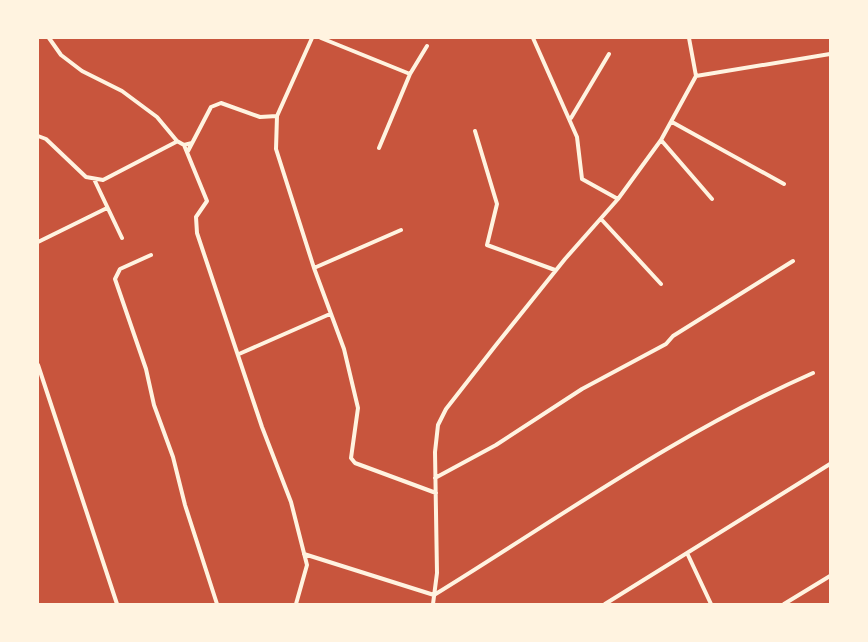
<svg xmlns="http://www.w3.org/2000/svg" width="868" height="642" font-family="'PT Sans Narrow',sans-serif">
	<rect width="100%" height="100%" fill="#c8553d"/>
	<g fill="none" stroke-linecap="round" stroke-linejoin="round">
		<!-- minor -->
		<path stroke="#fff3e0" stroke-width="4" d="M49,38L61,55L82,71L122,91L157,117L177,141L184,145L192,143
			M321,38L410,74
			M533,38L577,137L582,179L618,199
			M696,76L830,54
			M277,116L276,149L314,268L344,349L358,408L351,458L355,463L436,493
			M571,118L609,54
			M672,122L784,184
			M475,131L497,204L487,245L555,270
			M38,136L46,139L86,177L103,180L176,142
			M661,140L712,199
			M184,145L207,201L196,217L197,233L262,427L291,502L307,565L296,604
			M379,148L410,74L427,46
			M188,151L211,107L221,103L260,117L277,116L312,38
			M94,179L122,238
			M601,219L661,284
			M38,242L107,208
			M151,255L120,269L115,279L146,369L154,405L173,457L185,505L217,604
			M314,268L401,230
			M239,354L330,314
			M38,365L117,604
			M435,478L496,445L582,389L666,344L673,336L793,261
			M304,554L434,595C559,518 679,432 813,373
			M688,555L711,604
			M433,604L437,573L435,452L438,425L446,409L496,345L565,259L618,199L661,140L696,76L689,38
			M605,604L830,464
			M784,604L830,576"/>
	</g>
	<!-- border -->
	<rect width="868" height="642" fill="none" stroke="#fff3e0" stroke-width="78"/>
</svg>
